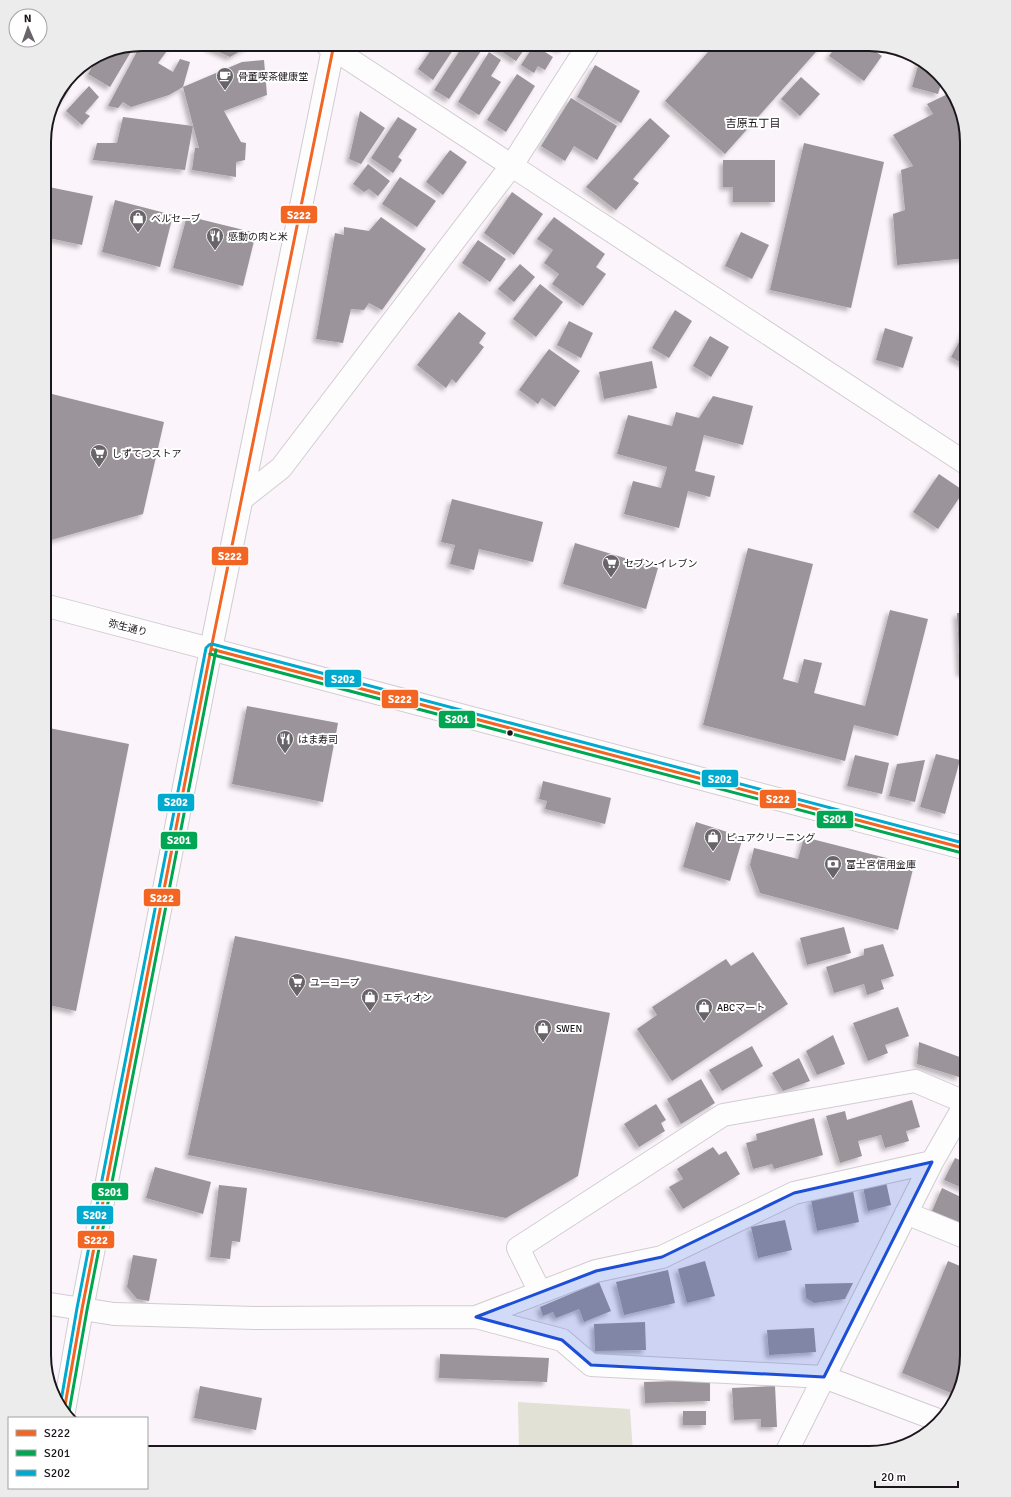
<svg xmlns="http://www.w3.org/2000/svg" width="1011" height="1497" font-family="Signika,'Noto Sans JP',sans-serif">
	<defs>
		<filter id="shadow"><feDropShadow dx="-3.5" dy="3.5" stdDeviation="2" flood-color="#0004"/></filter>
	</defs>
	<rect width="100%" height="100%" fill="#fbf4fa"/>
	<!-- green -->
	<path fill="#e1e1d5" d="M518,1402L630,1409L633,1453H519Z"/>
	<!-- building -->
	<path fill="#9b949a" filter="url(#shadow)" d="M141,44H172L158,63L173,72L180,59L190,62L183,87L169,95L131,107L123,102L118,108L108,106Z
		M210,44H252L230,57L208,47Z
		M435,44H457L433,80L418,69Z
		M464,44H477L483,48L449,99L434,90Z
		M490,44H528L516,61Z
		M550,44H564L561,50Z
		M715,44H823L725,154L665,101Z
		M838,44H865L882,56L864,81L829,56Z
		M135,45L110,87L88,74L99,55L105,51Z
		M534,45L553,57L545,70L538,66L534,73L521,65Z
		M489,52L501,60L491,76L501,82L479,115L458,102Z
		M920,59L942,81L938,94L912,87Z
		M264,60L267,95L224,111L241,142L246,143L245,160L236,162V177L192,170L195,148H199L183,87L242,62Z
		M595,65L640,91L621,123L577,97Z
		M517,74L535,86L506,132L487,120Z
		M801,77L820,94L800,116L781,99Z
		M66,81L72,85L59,106L53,102L54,99Z
		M89,86L99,97L85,113L90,116L82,125L66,111Z
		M952,92L967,142V258L897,265L893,214L905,210L901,170L913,166L893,135L933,114L927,104Z
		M571,98L617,126L597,160L574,146L565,161L541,146Z
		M360,111L385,128L361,164L349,159Z
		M123,117L193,126L185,170L93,160L97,143H117Z
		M398,117L417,129L398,157L402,160L393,173L371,158Z
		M650,118L670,136L633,179L639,183L616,210L586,187Z
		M804,143L884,162L851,308L770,290Z
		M450,150L467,162L443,195L426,182Z
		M723,160H775V202H733V187H723Z
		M368,164L390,181L378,196L369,189L364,192L353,184Z
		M400,177L436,201L417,227L382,204Z
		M44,186L93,196L82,245L44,237Z
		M512,192L543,214L514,255L484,233Z
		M115,200L173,215L160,267L102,252Z
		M187,216L256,233L243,286L173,268Z
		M381,217L426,249L382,310L369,303L364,310L351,309L343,343L316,339L335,233L344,235V227L369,231Z
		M554,217L605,254L596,267L606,274L583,306L552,284L559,274L544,263L553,250L537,239Z
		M741,232L769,245L752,279L725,266Z
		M478,240L506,259L490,282L462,263Z
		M520,264L535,277L514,302L498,289Z
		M540,284L563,302L536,337L513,319Z
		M675,310L692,321L669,358L652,348Z
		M459,312L486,333L479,343L484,347L456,383L452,379L446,388L417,365Z
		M569,321L593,333L581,358L557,345Z
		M967,327V366L951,357Z
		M885,328L913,337L903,368L876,360Z
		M710,336L729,347L711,377L693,366Z
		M549,349L580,371L555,407L542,398L538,404L519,390Z
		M652,361L657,388L604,399L599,372Z
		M44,392L164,422L143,514L44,542Z
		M713,396L753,406L743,445L704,435L695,471L715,476L710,497L688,491L679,528L624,514L633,481L661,488L667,467L617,454L628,415L672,426L676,412L699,418Z
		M939,474L964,491L938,529L913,512Z
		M452,499L543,522L533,562L479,549L474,570L450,564L455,545L441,542Z
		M575,543L658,568L646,609L563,584Z
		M748,548L813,564L783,679L798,683L804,659L822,663L814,693L865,706L890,610L928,619L898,736L854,725L845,761L703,725Z
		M957,613H967V673H960Z
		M247,706L338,723L323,802L232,784Z
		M44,727L129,744L76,1011L44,1004Z
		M936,754L960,760L945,814L920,807Z
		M855,755L889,763L882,794L847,786Z
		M925,760L915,802L889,796L897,764Z
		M543,781L611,798L605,824L545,809L547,801L539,799Z
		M696,822L743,837L730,881L683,867Z
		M804,837L914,865L898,930L760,893L750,865L754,848L798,859Z
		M844,927L851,953L807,965L800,938Z
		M235,936L610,1013L578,1176L506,1218L188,1155Z
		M883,944L894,976L881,980L884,989L867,995L864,984L834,993L826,967L864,955V949Z
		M753,952L788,1004L672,1081L637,1029L657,1015L652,1007L726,959L731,966Z
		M898,1007L909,1036L885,1045L888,1053L868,1061L853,1023Z
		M833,1035L845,1064L817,1075L806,1051Z
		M919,1042L965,1059L959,1077L917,1064Z
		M752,1046L763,1066L722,1091L709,1070Z
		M799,1058L810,1081L783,1091L772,1073Z
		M701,1079L715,1103L681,1124L667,1099Z
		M912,1100L920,1127L906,1131L909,1141L885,1148L881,1135L858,1141L862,1156L840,1163L826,1116L845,1111L847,1120Z
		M656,1104L666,1120L661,1123L665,1131L639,1147L624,1124Z
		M814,1118L823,1155L774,1169L772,1164L753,1169L746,1143L757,1140L756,1134Z
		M713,1147L719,1155L726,1151L740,1174L683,1209L669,1187L683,1179L677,1169Z
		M955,1158L967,1163V1190L944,1180Z
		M155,1167L211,1182L203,1214L146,1198Z
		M886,1182L891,1205L868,1211L863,1187Z
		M219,1185L247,1188L240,1242L232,1241L230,1259L210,1257Z
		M942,1188L967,1200V1227L932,1211Z
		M853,1191L859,1222L817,1231L811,1200Z
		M785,1220L792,1250L758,1258L751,1227Z
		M133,1255L157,1259L149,1301L137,1299L127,1287Z
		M705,1261L715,1296L687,1303L678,1269Z
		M948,1261L967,1269V1355L956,1395L902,1373Z
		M668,1270L675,1303L624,1315L616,1282Z
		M599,1282L611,1311L584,1322L579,1309L556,1318L553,1312L543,1316L540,1307Z
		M853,1283L845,1299L814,1303L806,1298L805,1284Z
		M645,1322L646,1350L595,1351L594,1324Z
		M814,1328L816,1352L769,1355L767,1330Z
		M440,1354L549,1358L547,1382L439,1378Z
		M710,1380V1401L645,1403L644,1382Z
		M200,1386L262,1398L256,1430L194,1418Z
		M775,1386L777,1427H761V1419L734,1420L732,1388Z
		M683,1411H706V1425H683Z"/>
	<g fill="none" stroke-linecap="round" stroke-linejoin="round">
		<defs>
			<path id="minor" d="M326,44L967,464
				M243,498L281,468L512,165L589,44
				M44,605L967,849
				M906,1213L967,1238
				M540,1292L518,1248L723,1115L915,1081L967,1103
				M44,1303L114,1314L255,1318L476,1317L562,1340L591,1365L824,1377L938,1420
				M476,1317L596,1271L662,1257L794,1193L932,1162
				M786,1453L932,1162L967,1101"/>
			<path id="highway" d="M64,1411L82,1309L211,649L334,44"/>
		</defs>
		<!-- minor casing -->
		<use href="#minor" stroke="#d2ccd1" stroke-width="24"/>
		<!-- highway casing -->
		<use href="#highway" stroke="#d2ccd1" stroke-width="24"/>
		<!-- minor -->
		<use href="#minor" stroke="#fefdfe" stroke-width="22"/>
		<!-- highway -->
		<use href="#highway" stroke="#fefdfe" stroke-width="22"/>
		<defs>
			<path id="bus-1" d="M211,649L967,849
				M64,1411L82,1309L211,649L334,44"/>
			<path id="bus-2" d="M210,654L966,854
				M69,1412L87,1310L216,650"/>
			<path id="bus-3" d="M60,1407L77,1308L206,648L209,645L212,644L967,844"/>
		</defs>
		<!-- bus-1 casing -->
		<use href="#bus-1" stroke="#fff" stroke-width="6"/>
		<!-- bus-2 casing -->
		<use href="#bus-2" stroke="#fff" stroke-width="6"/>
		<!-- bus-3 casing -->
		<use href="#bus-3" stroke="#fff" stroke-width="6"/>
		<!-- bus-1 -->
		<use href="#bus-1" stroke="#f26522" stroke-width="3"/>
		<!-- bus-2 -->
		<use href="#bus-2" stroke="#00a651" stroke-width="3"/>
		<!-- bus-3 -->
		<use href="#bus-3" stroke="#00a9ce" stroke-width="3"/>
	</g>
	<!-- marked area -->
	<path fill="#1d4ed8" fill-opacity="0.2" stroke="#1d4ed8" stroke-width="3" stroke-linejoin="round" d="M932,1162L824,1377L591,1365L562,1340L476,1317L596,1271L662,1257L794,1193Z"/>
	<!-- icons -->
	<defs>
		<symbol id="cafe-pin" viewBox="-11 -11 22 30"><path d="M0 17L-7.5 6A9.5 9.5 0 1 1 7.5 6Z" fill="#696469" stroke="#fff"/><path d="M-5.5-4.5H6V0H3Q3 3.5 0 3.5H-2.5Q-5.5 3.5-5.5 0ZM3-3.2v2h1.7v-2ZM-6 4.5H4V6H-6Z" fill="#fff"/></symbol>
		<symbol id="shop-pin" viewBox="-11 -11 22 30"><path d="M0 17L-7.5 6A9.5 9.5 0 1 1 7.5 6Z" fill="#696469" stroke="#fff"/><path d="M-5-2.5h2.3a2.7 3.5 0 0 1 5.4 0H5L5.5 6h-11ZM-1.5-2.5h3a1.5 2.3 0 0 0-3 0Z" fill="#fff"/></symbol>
		<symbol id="restaurant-pin" viewBox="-11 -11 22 30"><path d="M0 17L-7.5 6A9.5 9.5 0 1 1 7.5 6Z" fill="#696469" stroke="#fff"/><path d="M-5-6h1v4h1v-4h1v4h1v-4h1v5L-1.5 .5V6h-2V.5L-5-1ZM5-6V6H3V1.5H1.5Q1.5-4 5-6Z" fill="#fff"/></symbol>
		<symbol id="supermarket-pin" viewBox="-11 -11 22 30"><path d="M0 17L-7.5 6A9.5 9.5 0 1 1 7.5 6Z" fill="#696469" stroke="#fff"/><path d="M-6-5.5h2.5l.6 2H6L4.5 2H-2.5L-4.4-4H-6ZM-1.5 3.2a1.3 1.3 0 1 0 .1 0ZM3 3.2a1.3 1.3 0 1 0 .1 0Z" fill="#fff"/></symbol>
		<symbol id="bank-pin" viewBox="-11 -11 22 30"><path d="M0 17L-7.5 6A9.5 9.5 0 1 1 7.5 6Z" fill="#696469" stroke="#fff"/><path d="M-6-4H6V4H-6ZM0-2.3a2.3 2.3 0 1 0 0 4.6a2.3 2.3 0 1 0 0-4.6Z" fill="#fff"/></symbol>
	</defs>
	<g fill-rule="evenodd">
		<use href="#cafe-pin" x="215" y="66" width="20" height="27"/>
		<use href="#shop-pin" x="128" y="208" width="20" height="27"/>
		<use href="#restaurant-pin" x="205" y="226" width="20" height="27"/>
		<use href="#supermarket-pin" x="89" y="443" width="20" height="27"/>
		<use href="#supermarket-pin" x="601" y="553" width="20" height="27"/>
		<use href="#restaurant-pin" x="275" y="729" width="20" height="27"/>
		<use href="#shop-pin" x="703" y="827" width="20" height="27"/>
		<use href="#bank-pin" x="823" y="854" width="20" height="27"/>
		<use href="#supermarket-pin" x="287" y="972" width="20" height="27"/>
		<use href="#shop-pin" x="360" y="987" width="20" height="27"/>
		<use href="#shop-pin" x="694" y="997" width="20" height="27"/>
		<use href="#shop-pin" x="533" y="1018" width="20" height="27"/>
	</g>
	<!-- markers -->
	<circle fill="#1b161b" stroke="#fff" stroke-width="1.5" cx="510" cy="733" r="3.5"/>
	<g text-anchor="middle" stroke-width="4" stroke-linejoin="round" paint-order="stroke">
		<!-- poi labels -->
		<g font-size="10" fill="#1b161b" stroke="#fff" text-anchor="start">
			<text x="238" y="80">骨董喫茶健康堂</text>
			<text x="151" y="222">ベルセーブ</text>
			<text x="228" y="240">感動の肉と米</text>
			<text x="112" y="457">しずてつストア</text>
			<text x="624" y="567">セブン-イレブン</text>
			<text x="298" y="743">はま寿司</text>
			<text x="726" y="841">ピュアクリーニング</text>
			<text x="846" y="868">富士宮信用金庫</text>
			<text x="310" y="986">ユーコープ</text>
			<text x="383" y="1001">エディオン</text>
			<text x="717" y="1011">ABCマート</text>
			<text x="556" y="1032">SWEN</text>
		</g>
		<!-- street labels -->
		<g font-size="10" fill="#1b161b" stroke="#fff">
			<text transform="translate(128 627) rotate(14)" y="4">弥生通り</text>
		</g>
		<!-- neighbourhood labels -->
		<g font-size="11" fill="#1b161b" stroke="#fff">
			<text x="753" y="127">吉原五丁目</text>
		</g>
	</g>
	<!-- crop -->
	<path d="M0 0H1011V1497H0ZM142 51H869A91 91 0 0 1 960 142V1355A91 91 0 0 1 869 1446H142A91 91 0 0 1 51 1355V142A91 91 0 0 1 142 51Z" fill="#edeced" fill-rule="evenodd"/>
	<path fill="none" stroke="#1b161b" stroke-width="2" d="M142 51H869A91 91 0 0 1 960 142V1355A91 91 0 0 1 869 1446H142A91 91 0 0 1 51 1355V142A91 91 0 0 1 142 51Z"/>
	<g stroke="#fff" stroke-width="1.5">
		<rect x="280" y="205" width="38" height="19" rx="4" fill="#f26522"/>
		<rect x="211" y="546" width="38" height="20" rx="4" fill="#f26522"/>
		<rect x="324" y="669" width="38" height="19" rx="4" fill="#00a9ce"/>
		<rect x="381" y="689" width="38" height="20" rx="4" fill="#f26522"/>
		<rect x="438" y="710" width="38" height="19" rx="4" fill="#00a651"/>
		<rect x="701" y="769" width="38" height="19" rx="4" fill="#00a9ce"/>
		<rect x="759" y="789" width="38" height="20" rx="4" fill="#f26522"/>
		<rect x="157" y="793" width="38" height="19" rx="4" fill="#00a9ce"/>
		<rect x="816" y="810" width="38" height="19" rx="4" fill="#00a651"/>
		<rect x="160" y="831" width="38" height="19" rx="4" fill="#00a651"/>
		<rect x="143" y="888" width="38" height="19" rx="4" fill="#f26522"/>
		<rect x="91" y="1182" width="38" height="19" rx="4" fill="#00a651"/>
		<rect x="76" y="1205" width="38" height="20" rx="4" fill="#00a9ce"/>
		<rect x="77" y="1230" width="38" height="19" rx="4" fill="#f26522"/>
	</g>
	<g font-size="11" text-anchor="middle" font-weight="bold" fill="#fff">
		<text x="299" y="219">S222</text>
		<text x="230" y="560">S222</text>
		<text x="343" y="683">S202</text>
		<text x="400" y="703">S222</text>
		<text x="457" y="723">S201</text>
		<text x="720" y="783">S202</text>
		<text x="778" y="803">S222</text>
		<text x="176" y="806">S202</text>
		<text x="835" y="823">S201</text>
		<text x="179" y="844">S201</text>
		<text x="162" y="902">S222</text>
		<text x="110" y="1196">S201</text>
		<text x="95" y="1219">S202</text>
		<text x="96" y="1244">S222</text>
	</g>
	<!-- legend -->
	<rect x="8" y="1417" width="140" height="72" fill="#ffffff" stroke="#a4a2a4"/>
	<rect x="16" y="1430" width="20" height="6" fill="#f26522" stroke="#a4a2a4"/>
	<text x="44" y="1437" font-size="12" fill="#1b161b">S222</text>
	<rect x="16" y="1450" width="20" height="6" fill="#00a651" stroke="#a4a2a4"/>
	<text x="44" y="1457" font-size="12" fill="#1b161b">S201</text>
	<rect x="16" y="1470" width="20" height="6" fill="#00a9ce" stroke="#a4a2a4"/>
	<text x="44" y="1477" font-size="12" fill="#1b161b">S202</text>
	<!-- north arrow -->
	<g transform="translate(28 28) rotate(358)"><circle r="19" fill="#ffffff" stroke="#a4a2a4"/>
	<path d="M0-3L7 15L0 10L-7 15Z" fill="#696469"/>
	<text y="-6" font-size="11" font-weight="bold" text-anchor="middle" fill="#1b161b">N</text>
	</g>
	<!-- scale -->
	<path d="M875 1481v6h83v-6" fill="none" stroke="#1b161b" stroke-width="2"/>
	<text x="881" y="1481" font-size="12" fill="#1b161b" stroke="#ffffff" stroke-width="3" paint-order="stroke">20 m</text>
</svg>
